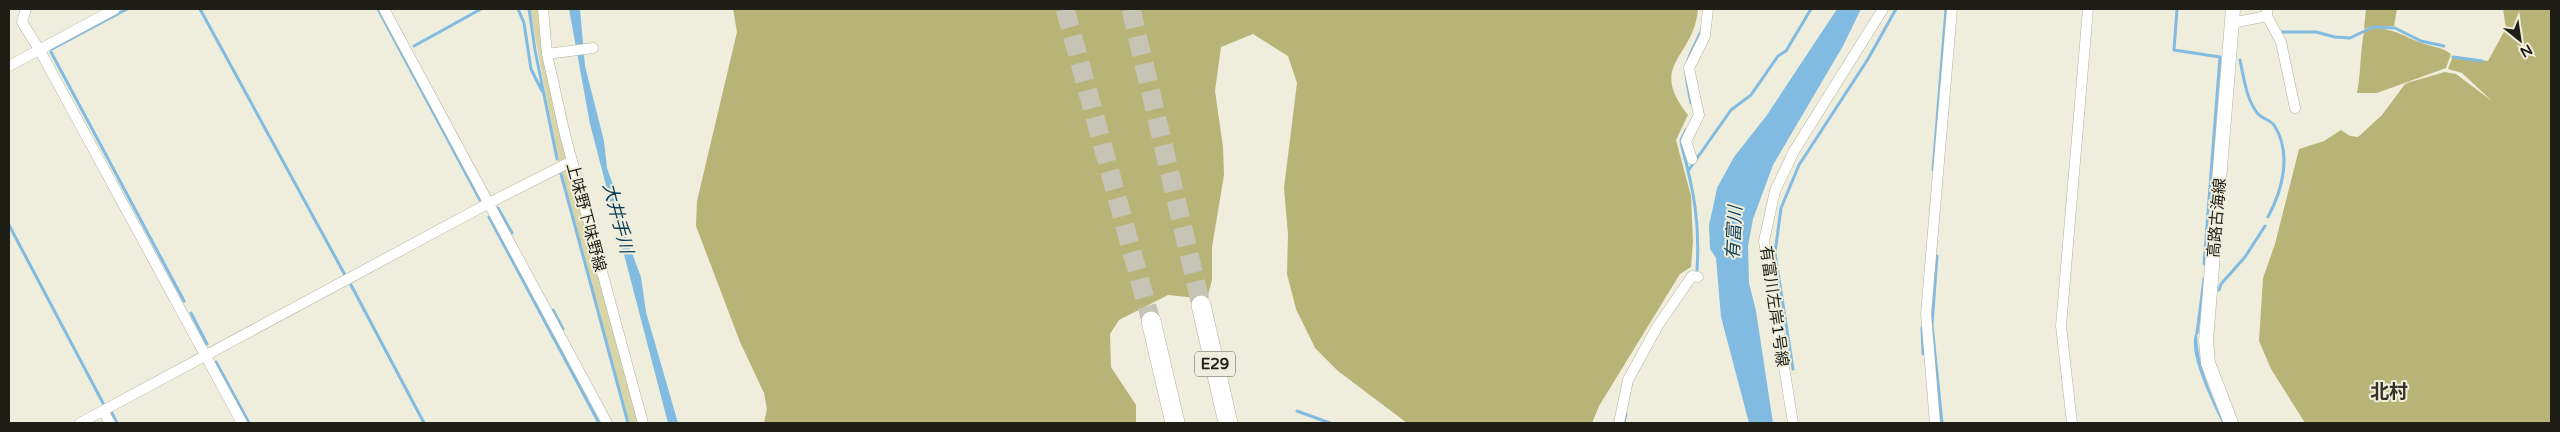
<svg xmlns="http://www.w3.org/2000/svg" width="2560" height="432" font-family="'Varela Round','Noto Sans JP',sans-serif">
	<rect width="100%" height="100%" fill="#efeedc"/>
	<!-- green -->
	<path fill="#d8d5a9" d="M530,9H540L567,155L559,165Z
		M566,167L570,169L641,423H629L560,169Z"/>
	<!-- forest -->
	<path fill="#b8b477" d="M733,9H1698C1694,59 1647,63 1688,115L1676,140L1691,196L1693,241L1691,267L1680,274L1599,406L1592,423H1407L1338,371L1315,348L1296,309L1287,274L1288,234L1284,188L1297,83L1288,56L1253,34L1221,47L1215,91L1223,147L1224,175L1212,247V280L1207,299L1168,295L1119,320L1110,334L1111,367L1136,405V423H764L767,409L764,393L740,342L696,226L697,201L737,32Z
		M2366,9H2397L2394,26H2373L2364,29Z
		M2503,9H2551V423H2305L2271,369L2259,341L2263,278L2275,244L2299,149L2324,141L2341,130L2350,136L2358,137L2382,115L2405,84L2410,82L2445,72L2456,74L2492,101L2462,73L2448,69L2453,56L2488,61L2506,28Z
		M2374,28C2397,30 2399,34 2419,42C2430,47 2441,46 2451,54L2446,68L2377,93H2357C2361,73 2360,53 2364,32Z"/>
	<!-- water -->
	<path fill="#82bbe1" d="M569,9H580L585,66L604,141L607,168L621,207L625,234L641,277L646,312L678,423H668L590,124Z
		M1837,9H1861L1843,46L1773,165L1753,219L1748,246L1749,283L1756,311L1773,423H1749L1721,317L1716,258L1710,249L1709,225L1715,198L1717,188L1734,157L1767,115Z
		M2197,331C2197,365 2211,393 2224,423H2222C2214,405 2184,348 2197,331Z"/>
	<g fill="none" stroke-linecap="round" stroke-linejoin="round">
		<!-- stream -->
		<path stroke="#82bbe1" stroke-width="3" d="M200,9L345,275
			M378,9L480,200
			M518,9L524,23L531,69L542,91
			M529,9L535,50L557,159
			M2177,9L2174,50L2220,57L2204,264
			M2279,32H2316L2335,37L2350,38L2373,27L2395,28L2421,41L2444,46
			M414,46L481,9
			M52,49L127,9
			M51,52L184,301
			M2453,57L2482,61
			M2240,60C2244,78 2246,99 2258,114C2263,119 2270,120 2274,125C2292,153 2283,189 2268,217
			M1691,103C1682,62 1685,67 1702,29
			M1686,130L1681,140L1682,147C1694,191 1700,224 1697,270
			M1933,170L1946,9
			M1688,171L1731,110L1751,95L1778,56L1786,51L1811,9
			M561,174L628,423
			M498,208L512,233
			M489,217L599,423
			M9,225L104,405
			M1937,256L1932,325L1942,423
			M351,285L424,423
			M2219,290L2221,284L2245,257L2265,226
			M553,310L563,329
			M191,313L207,344
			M1922,328L1923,354
			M2197,333L2204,279
			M216,362L249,423
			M1793,369L1775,253L1781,208L1799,165L1868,59L1896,9
			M1297,411L1330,423
			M112,413L117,423
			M1624,423L1626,414"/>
		<!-- highway-tunnel -->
		<path stroke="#c5c4b5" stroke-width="19" stroke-dasharray="19 9" stroke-linecap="butt" d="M1065,9L1151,321
			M1131,9L1201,305"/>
		<defs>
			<path id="street" d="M26,9L22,22L39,49L242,423
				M384,9L607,423
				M543,9L547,54L565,135L643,423
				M2267,9V16L2281,42L2295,108
				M2232,23L2267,16
				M547,54L593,48
				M9,66L115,9
				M1692,159L1686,141L1699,115L1689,68L1705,36L1708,9
				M103,411L110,423
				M80,423L489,203L572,161
				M1619,423L1628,380L1657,327L1692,276L1698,277
				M1793,423L1764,241L1775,191L1794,151L1883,9
				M1935,423L1926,314L1952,9
				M2072,423L2061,326L2088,9"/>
			<path id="secondary" d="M2231,423L2208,363L2206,340L2233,9"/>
			<path id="highway" d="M1201,305L1228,423
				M1151,321L1175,423"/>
		</defs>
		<!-- street casing -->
		<use href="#street" stroke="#b3b2a0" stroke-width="11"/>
		<!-- secondary casing -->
		<use href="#secondary" stroke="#b3b2a0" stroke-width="15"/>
		<!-- highway casing -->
		<use href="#highway" stroke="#b3b2a0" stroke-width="20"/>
		<!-- street -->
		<use href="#street" stroke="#fff" stroke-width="10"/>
		<!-- secondary -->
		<use href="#secondary" stroke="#fff" stroke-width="14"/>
		<!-- highway -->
		<use href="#highway" stroke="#fff" stroke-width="19"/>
	</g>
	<g text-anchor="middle" stroke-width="4" stroke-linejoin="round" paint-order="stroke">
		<!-- shield labels -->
		<rect fill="#efeedc" stroke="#5d5c52" stroke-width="1" x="1195" y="351.5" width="40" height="25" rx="4"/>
		<g font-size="15" font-weight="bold" fill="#1e1e17">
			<text x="1215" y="369">E29</text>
		</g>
		<!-- street labels -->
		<g font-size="16" fill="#1e1e17" stroke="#efeedc">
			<text transform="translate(587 217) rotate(75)" y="6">上味野下味野線</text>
			<text transform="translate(2216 218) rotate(-85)" y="6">高路古海線</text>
			<text transform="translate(1775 306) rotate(82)" y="6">有富川左岸1号線</text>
		</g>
		<!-- water labels -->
		<g font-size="18" font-style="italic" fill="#0e3d57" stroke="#efeedc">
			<text transform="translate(618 218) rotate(75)" y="6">大井手川</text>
			<text transform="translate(1734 233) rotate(-87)" y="6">有富川</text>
		</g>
		<!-- quarter labels -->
		<g font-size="19" font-weight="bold" fill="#333224" stroke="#efeedc">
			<text x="2389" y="398">北村</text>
		</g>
	</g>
	<!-- border -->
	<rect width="2560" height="432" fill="none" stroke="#1e1e17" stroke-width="20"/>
	<!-- north arrow -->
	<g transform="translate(2520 40) rotate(150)" stroke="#efeedc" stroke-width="4" paint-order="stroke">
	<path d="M0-4L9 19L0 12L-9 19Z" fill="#1e1e17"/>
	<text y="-8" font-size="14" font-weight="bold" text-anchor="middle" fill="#1e1e17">N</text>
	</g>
</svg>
